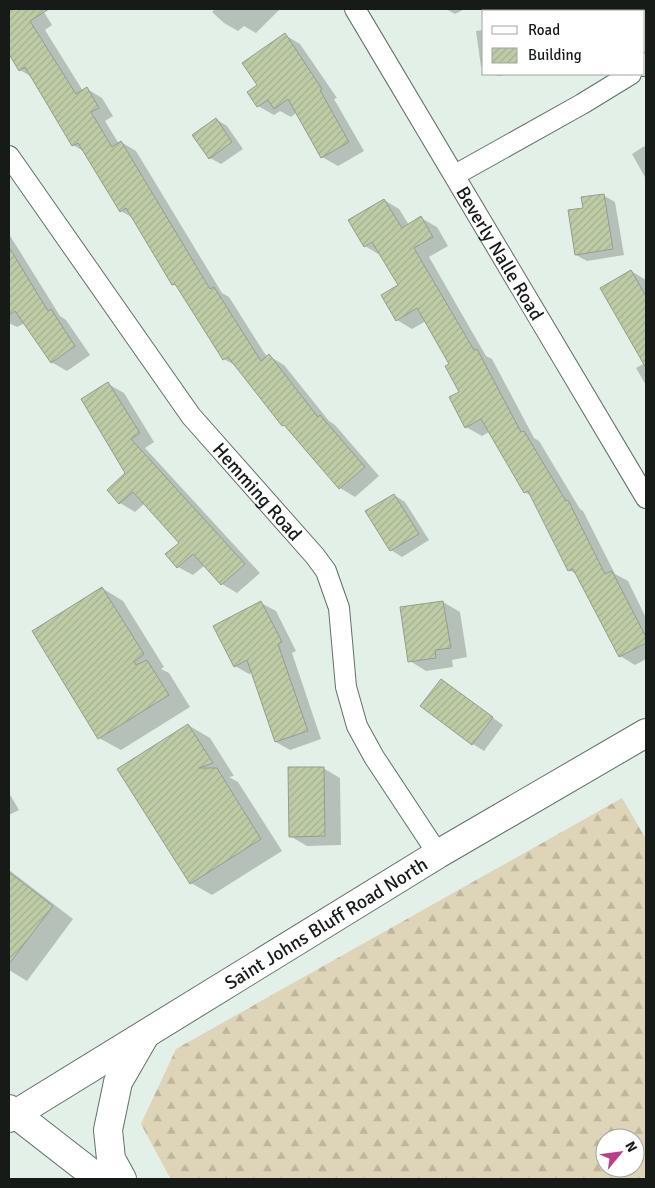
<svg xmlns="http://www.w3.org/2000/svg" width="655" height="1188" font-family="Signika,sans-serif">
	<defs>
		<pattern id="forest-firs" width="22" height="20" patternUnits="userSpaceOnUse" patternTransform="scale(1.25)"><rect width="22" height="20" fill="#ded4b7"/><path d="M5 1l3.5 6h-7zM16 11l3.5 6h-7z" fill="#beb59d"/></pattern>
		<pattern id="building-hatch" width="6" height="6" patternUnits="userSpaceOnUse" patternTransform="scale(1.25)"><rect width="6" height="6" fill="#becca6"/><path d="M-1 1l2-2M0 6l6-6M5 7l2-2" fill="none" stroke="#a3af8e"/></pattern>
	</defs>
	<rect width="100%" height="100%" fill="#e3f0e8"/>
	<!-- forest -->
	<path fill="url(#forest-firs)" fill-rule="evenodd" d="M622,798L646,839V1179H173L169,1176L141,1124L176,1049ZM605,1138H635V1168H605Z"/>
	<!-- shadow -->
	<path fill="#0003" d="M9,9H42L52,25L45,30L83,91L87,89L102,98L113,116L105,121L119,144L121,142L136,151L222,293L229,297L267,357L269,356L284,365L329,421L335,425L379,476L355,497L340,488L289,429L283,425L238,367L224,359L178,287L173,284L133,218L121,211L85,152L73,145L32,77L20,70L9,52Z
		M215,9H280L256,33L244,26L238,31L224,23L212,12Z
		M446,9H465L455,14Z
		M484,30V68L481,67L476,31Z
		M285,35L300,44L337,98L334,99L364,151L338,166L322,157L297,112L291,117L280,111L274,115L258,106L259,85Z
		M493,74H515L498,76Z
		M216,119L227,126L243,149L221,164L210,158Z
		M646,145V179L632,154Z
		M603,195L615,202L624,255L587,261L576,255L584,209Z
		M384,200L399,209L409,225L421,218L437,227L448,246L429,257L486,356L492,359L534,438L539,441L580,509L583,511L615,574L628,581L646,618V659L635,665L620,656L578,575L569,570L531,496L525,492L489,432L482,436L466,427L460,392L451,364L426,321L412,329L397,320L400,286L380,255L365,246Z
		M9,234L60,316L66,320L90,355L67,371L51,362L25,323L17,327L9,323Z
		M631,271L646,280V385L636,368L645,363Z
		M108,384L124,393L154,442L145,448L260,573L237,593L222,584L205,565L193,575L178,567L180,543L145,503L135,512L120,503L127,473Z
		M394,495L405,502L429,540L402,557L391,550Z
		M102,588L123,601L164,667L161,669L169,673L190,707L121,750L99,738Z
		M443,602L460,612L467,657L452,660L453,667L426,671L410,661Z
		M261,603L276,611L296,651L292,653L321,739L290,750L276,742L252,673L249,674L235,666Z
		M441,680L503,725L484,751L473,744L422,706Z
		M188,725L210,738L234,776L229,777L238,782L282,851L212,895L191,883Z
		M323,768L340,778L341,845L307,846L290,836Z
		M9,793L19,810L9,815Z
		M9,870L73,919L27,981L9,970Z"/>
	<!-- building -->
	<path fill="url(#building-hatch)" stroke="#979c90" d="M9,9H49L30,21L76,94L87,87L99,108L91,112L112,147L121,141L210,289L214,287L261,361L269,354L318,417L320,415L365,467L339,489L284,425L282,426L228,357L223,360L175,284L172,285L126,208L120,212L78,143L72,146L25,67L19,71L9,54Z
		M285,33L322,89L320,90L349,142L321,158L288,99L274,109L268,100L257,107L247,92L257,85L242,63Z
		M216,118L232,142L209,159L192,135Z
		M604,194L613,249L575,255L568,210L583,208L581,197Z
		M384,199L402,228L421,216L433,237L414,248L474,350L477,349L521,432L524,431L566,501L568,500L605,574L612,571L646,637V643L619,657L573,569L568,571L528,491L524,493L481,419L465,428L449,397L459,392L445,366L449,364L417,308L396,321L381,295L398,285L372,242L364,247L348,220Z
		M9,247L48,311L51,309L75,346L51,363L15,311L9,315Z
		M631,270L646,296V368L600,288Z
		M108,382L140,433L131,439L245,564L221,585L193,554L177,568L165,554L179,543L133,492L119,504L107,490L125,473L81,399Z
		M394,494L419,534L390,551L365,511Z
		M102,587L144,654L134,662L136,665L147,660L169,695L98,739L32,631Z
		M261,601L282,642L278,644L308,731L275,742L247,660L234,667L213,626Z
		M443,601L451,648L435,650L436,658L408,662L400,607Z
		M441,679L493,717L472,745L420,706Z
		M188,724L213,763L199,768H217L261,839L190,884L117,769Z
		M288,767H324L325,836L289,837Z
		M9,872L53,906L9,964Z"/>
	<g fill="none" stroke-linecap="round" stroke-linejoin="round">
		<defs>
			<g id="street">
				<path id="s1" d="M355,9L646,498"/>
				<path d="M644,66L646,63"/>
				<path id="s2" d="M9,156L191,416L315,556L326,571L339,608L346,687L357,726L374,757L438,854"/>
				<path d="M455,175L582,104L631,74"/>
			</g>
			<g id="secondary">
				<path d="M9,1109L99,1179"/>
				<path id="s3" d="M9,1118L438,854L646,733"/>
				<path d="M122,1179L111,1159L108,1130L118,1082L144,1037"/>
			</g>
		</defs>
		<!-- street casing -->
		<use href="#street" stroke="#636f68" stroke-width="22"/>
		<!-- secondary casing -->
		<use href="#secondary" stroke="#636f68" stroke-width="30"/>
		<!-- street -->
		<use href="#street" stroke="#fff" stroke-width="20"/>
		<!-- secondary -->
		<use href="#secondary" stroke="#fff" stroke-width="28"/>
	</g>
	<g text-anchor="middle" stroke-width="4" stroke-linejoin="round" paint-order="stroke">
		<!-- street labels -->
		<g font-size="19" fill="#161b18" stroke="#fff">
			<text dy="7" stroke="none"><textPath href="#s1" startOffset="284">Beverly Nalle Road</textPath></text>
			<text dy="7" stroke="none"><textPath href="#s2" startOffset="418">Hemming Road</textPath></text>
			<text dy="7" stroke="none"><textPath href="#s3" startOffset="372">Saint Johns Bluff Road North</textPath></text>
		</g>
	</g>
	<!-- border -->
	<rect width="655" height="1188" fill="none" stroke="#161b18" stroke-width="20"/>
	<!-- legend -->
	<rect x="482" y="10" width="162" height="65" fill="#ffffff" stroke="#a2a4a3"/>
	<rect x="492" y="26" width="25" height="8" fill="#ffffff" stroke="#a2a4a3"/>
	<text x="528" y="35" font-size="15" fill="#161b18">Road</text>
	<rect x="492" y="48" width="25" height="15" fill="url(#building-hatch)" stroke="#a2a4a3"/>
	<text x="528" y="60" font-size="15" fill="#161b18">Building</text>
	<!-- north arrow -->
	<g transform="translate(620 1153) rotate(61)"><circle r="24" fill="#ffffff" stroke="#a2a4a3"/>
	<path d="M0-4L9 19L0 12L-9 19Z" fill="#bb3e8d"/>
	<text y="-8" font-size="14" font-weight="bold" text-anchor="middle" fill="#161b18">N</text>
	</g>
</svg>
